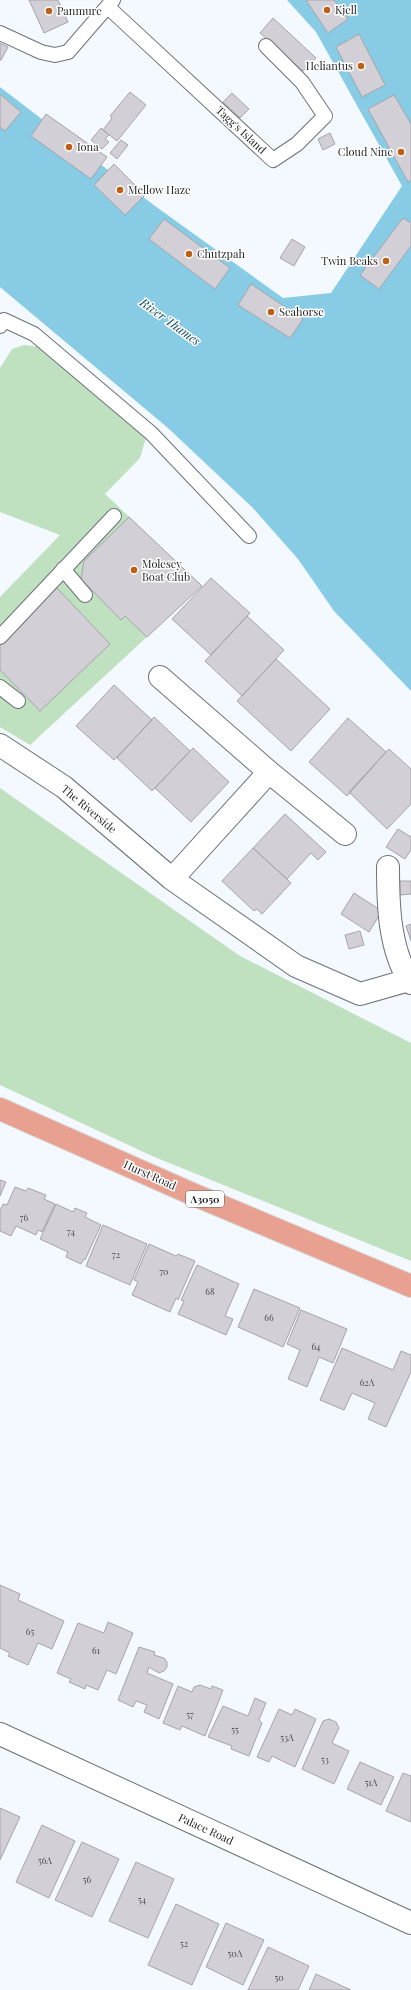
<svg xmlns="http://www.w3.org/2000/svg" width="411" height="1990" font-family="'Playfair Display',serif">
	<rect width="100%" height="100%" fill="#f3f9fe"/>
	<!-- green -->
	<path fill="#bfe1c0" d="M24,345L39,347L146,438L140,458L105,494L202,586L30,745L0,727V597L60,535L0,512V368L12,349Z
		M0,788L240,956L411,1043V1261L152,1156L0,1085Z"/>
	<!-- water -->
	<path fill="#87cce4" d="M287,0H411V691L334,611L298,559L253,508L168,428L0,287V87L155,206L283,298L331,293L402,186L316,32Z"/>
	<!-- building -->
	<path fill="#d2d0d6" stroke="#a6a4aa" d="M29,0H58L68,22L44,33Z
		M306,0H334L348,19L328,33Z
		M273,18L316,58L303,71L260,33Z
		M359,34L385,85L362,97L336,47Z
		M0,43L8,47L1,60H0Z
		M130,92L146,105L117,141L103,130L112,118L110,116Z
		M232,93L249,109L240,118L223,102Z
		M0,94L21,112L5,131L0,127Z
		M394,95L411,124V180L408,182L368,109Z
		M46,114L107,157L91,179L31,136Z
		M101,128L109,135L105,139L109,142L102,149L91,140Z
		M330,133L335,144L323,150L318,139Z
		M121,140L128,145L117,159L110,153Z
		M114,164L145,195L125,215L94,185Z
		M403,218L411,223V246L379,289L360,275Z
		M164,219L230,268L215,289L149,239Z
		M292,239L305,247L294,266L280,258Z
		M251,284L303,319L290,338L238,305Z
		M129,517L202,586L147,637L125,616L121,620L81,579L84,561Z
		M211,578L250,613L211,655L172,619Z
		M57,588L110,644L40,711L0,670V644Z
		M247,616L284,650L242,696L205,661Z
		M276,659L330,709L291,751L237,701Z
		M114,685L152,720L114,760L76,726Z
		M154,717L190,751L152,791L117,758Z
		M348,718L386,752L347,796L309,762Z
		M193,748L229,782L191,822L155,788Z
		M389,749L411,769V804L387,829L349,792Z
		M285,814L326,852L318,860L311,853L287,879L253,848Z
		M398,829L411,837V850L405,859L386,847Z
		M253,848L291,883L262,914L257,909L254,911L222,881Z
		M400,881H411V894L400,895Z
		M354,893L382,911L369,932L341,914Z
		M411,924V941L406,926Z
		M360,931L364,945L349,949L345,935Z
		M0,1180L6,1182L0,1196Z
		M15,1187L26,1191L28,1188L46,1195L44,1199L55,1204L42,1232L38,1230L36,1235L16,1226L11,1236L0,1231V1211L3,1204L7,1205Z
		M56,1204L73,1212L75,1208L87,1213L85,1217L101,1225L85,1260L84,1259L81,1264L66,1257L68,1252L40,1239Z
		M103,1225L147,1244L130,1285L86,1266Z
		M149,1244L176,1256L178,1254L195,1261L178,1300L176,1298L170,1312L132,1295L138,1282L134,1280Z
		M197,1265L239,1284L225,1316L233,1319L226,1335L178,1314L184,1301L181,1300Z
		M254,1289L300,1308L283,1347L238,1327Z
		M301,1310L347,1329L333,1363L319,1357L307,1387L288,1379L300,1350L287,1344Z
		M342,1348L393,1370L401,1351L411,1355V1372L386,1427L368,1419L375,1403L352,1393L344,1410L320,1400Z
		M0,1585L20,1594L18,1600L64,1621L52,1649L38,1643L28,1665L8,1656L10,1653L0,1648Z
		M108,1622L133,1633L116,1674L107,1670L98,1690L86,1685L85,1689L69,1682L71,1679L57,1673L78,1623L104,1633Z
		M139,1647L155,1652L154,1655L164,1658L167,1662V1667L164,1671L159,1673L149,1667L147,1673L173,1684L159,1719L144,1712L147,1705L136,1701L133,1707L118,1700Z
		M200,1685L211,1689L212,1686L223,1690L205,1736L182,1726L180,1730L163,1723L178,1686L192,1692L194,1687Z
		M255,1698L266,1703L259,1720L262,1723L249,1756L231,1749L232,1746L208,1737L223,1706L248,1716Z
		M279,1709L292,1715L295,1709L316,1719L295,1767L272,1756L269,1762L257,1757Z
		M329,1719L336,1722L339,1728L332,1743L349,1751L334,1784L302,1769L323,1721Z
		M360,1762L394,1777L381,1805L347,1789Z
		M403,1773L411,1776V1822L386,1811Z
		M0,1808L20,1817L0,1860Z
		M42,1825L75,1841L49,1898L16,1882Z
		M82,1842L119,1859L92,1917L55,1900Z
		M136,1862L174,1879L148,1938L109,1921Z
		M176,1904L219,1924L192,1985L148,1965Z
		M226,1923L264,1940L243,1985L206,1967Z
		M268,1947L309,1966L298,1990H248Z
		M316,1974L351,1990H309Z"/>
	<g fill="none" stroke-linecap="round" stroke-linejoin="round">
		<defs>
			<path id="lane" d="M109,8L273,160L297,144L325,116L302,82L266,46
				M0,33L41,52L55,55L68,52L113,0
				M0,326L4,320L34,334L151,433L249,536
				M63,569L85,595
				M0,637L114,516
				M0,687L18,701"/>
			<path id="street" d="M160,677L269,772L172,879
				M0,745L64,787L172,879L296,966L360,994L409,980
				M269,772L345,834
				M388,867C388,905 389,950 411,983
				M0,1734L411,1923"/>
			<path id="primary" d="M0,1109L190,1193L411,1286"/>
		</defs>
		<!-- lane casing -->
		<use href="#lane" stroke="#6c7276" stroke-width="16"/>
		<!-- street casing -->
		<use href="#street" stroke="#6c7276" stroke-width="24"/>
		<!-- primary casing -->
		<use href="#primary" stroke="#d6d7d7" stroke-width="24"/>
		<!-- lane -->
		<use href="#lane" stroke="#fff" stroke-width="14"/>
		<!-- street -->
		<use href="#street" stroke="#fff" stroke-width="22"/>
		<!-- primary -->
		<use href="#primary" stroke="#e8a191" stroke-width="22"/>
	</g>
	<!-- markers -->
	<g fill="#bd5f14" stroke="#fff" stroke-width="1.5">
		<circle cx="327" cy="10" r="4"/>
		<circle cx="49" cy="11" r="4"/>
		<circle cx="361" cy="66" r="4"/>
		<circle cx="69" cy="147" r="4"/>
		<circle cx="401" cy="152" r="4"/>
		<circle cx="120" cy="190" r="4"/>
		<circle cx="189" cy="254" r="4"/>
		<circle cx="386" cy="261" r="4"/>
		<circle cx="271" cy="312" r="4"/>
		<circle cx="134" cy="570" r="4"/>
	</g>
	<g text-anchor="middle" stroke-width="3" stroke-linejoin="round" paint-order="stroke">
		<!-- number labels -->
		<g font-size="9" fill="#4a4b4e">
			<text x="24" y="1221">76</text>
			<text x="71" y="1235">74</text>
			<text x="116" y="1258">72</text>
			<text x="164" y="1275">70</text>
			<text x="210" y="1295">68</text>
			<text x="269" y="1321">66</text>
			<text x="316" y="1350">64</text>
			<text x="367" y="1386">62A</text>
			<text x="30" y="1635">65</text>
			<text x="96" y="1654">61</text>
			<text x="190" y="1718">57</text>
			<text x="235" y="1733">55</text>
			<text x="287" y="1741">53A</text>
			<text x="325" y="1763">53</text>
			<text x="371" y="1786">51A</text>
			<text x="45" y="1864">56A</text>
			<text x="87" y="1883">56</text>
			<text x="142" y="1903">54</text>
			<text x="184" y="1947">52</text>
			<text x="235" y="1957">50A</text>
			<text x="279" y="1981">50</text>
		</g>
		<!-- shield labels -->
		<rect fill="#fff" stroke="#616263" stroke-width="1" x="186" y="1191" width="38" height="16" rx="3"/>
		<g font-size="10" font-weight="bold" fill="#1d1f20">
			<text x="205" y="1203">A3050</text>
		</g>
		<!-- poi labels -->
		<g font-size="11" fill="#1d1f20" stroke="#fff" text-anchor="start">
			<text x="335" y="14">Kjell</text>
			<text x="57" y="15">Panmure</text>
			<text x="353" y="70" text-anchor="end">Heliantus</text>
			<text x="77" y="151">Iona</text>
			<text x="393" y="156" text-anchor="end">Cloud Nine</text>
			<text x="128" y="194">Mellow Haze</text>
			<text x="197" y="258">Chutzpah</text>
			<text x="378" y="265" text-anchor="end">Twin Beaks</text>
			<text x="279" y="316">Seahorse</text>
			<text x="142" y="568">Molesey<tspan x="142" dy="13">Boat Club</tspan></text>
		</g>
		<!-- street labels -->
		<g font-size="11" fill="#1d1f20" stroke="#fff">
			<text transform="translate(241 130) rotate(43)" y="4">Tagg's Island</text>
			<text transform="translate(89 809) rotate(40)" y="4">The Riverside</text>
			<text transform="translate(150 1175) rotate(24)" y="4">Hurst Road</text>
			<text transform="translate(206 1829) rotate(25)" y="4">Palace Road</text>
		</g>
		<!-- water labels -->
		<g font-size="12" font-style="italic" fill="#0f4b5c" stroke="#fff">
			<text transform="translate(170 322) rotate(36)" y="4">River Thames</text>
		</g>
	</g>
</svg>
